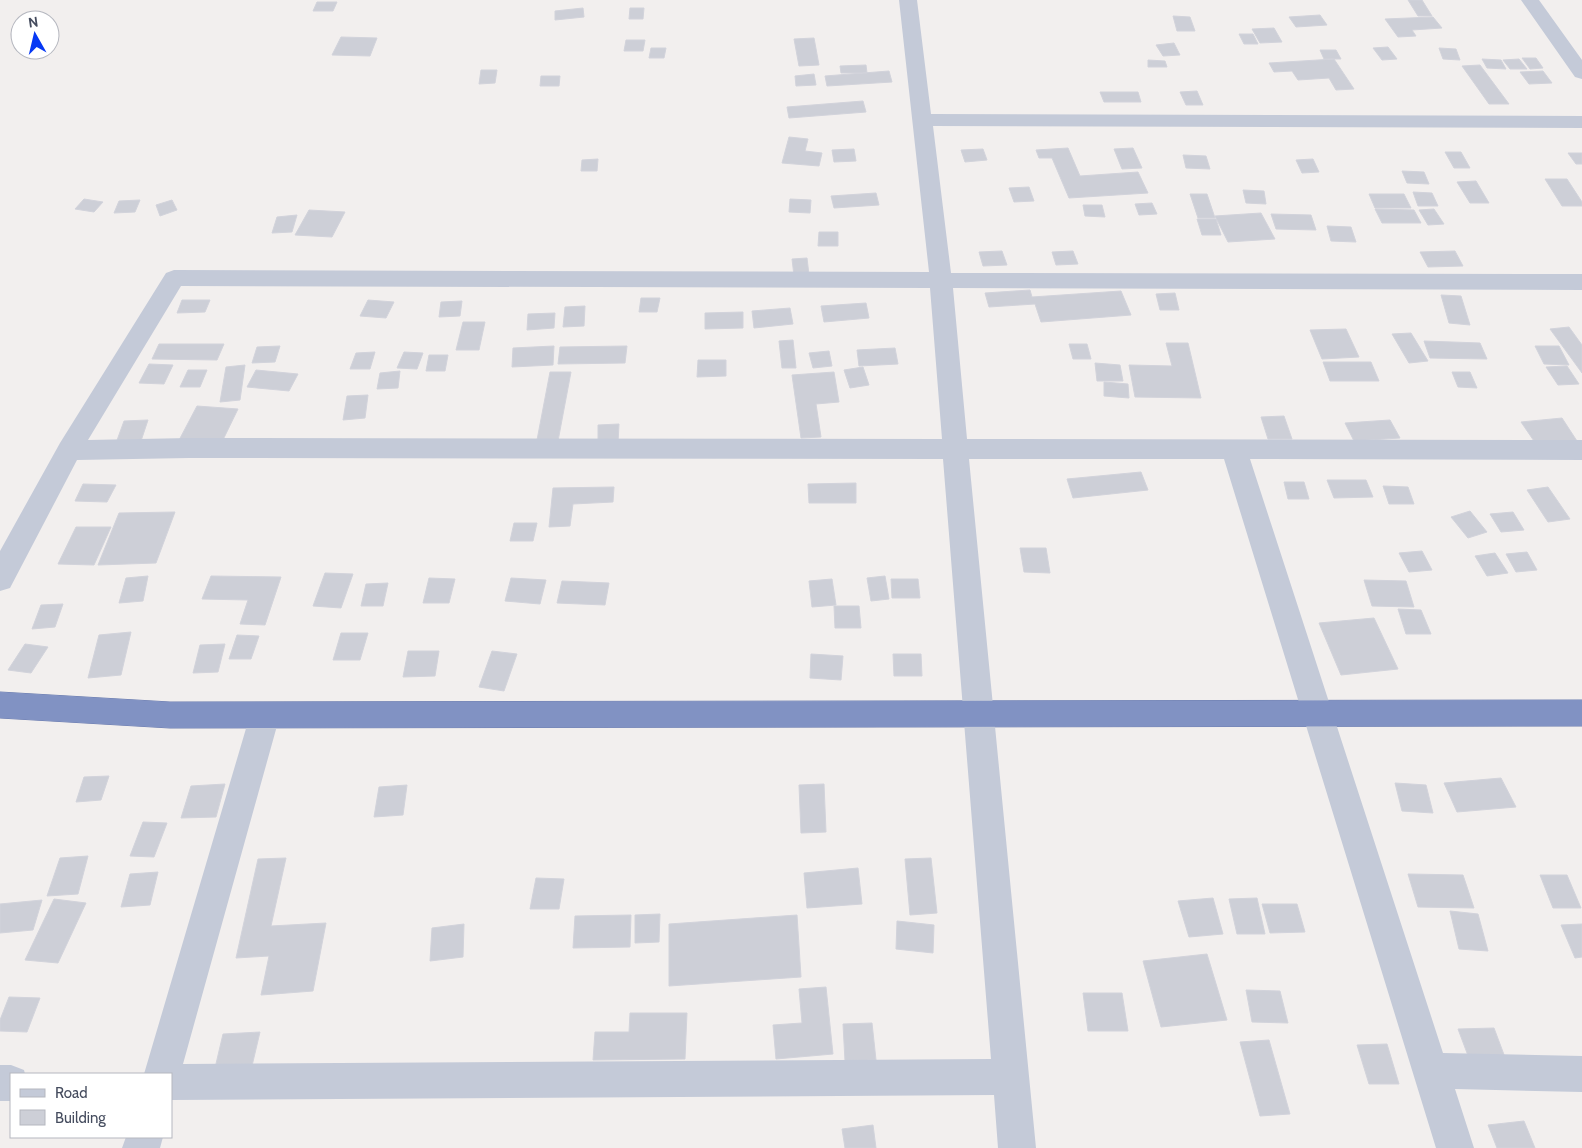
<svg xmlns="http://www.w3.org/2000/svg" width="1582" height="1148" font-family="Cabin,sans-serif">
	<rect width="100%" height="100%" fill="#f2efee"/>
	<!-- building -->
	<path fill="#cdcfd7" stroke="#d2d3db" d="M1408,0H1422L1432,16H1418Z
		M317,2H337L333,11H313Z
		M583,8L584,17L555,20V11Z
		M630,8H644L643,19H629Z
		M1320,15L1327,25L1296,27L1289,17Z
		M1173,16L1190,17L1195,31H1177Z
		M1433,17L1442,28L1412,30L1416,36L1398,37L1385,19Z
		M1274,28L1282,42L1260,43L1252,29Z
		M1239,34H1253L1258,44H1244Z
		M341,37L377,38L370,56L332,55Z
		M814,38L819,65L799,66L794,39Z
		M626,40H645L643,51H624Z
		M1174,43L1180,55L1163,56L1156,45Z
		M1388,47L1397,59L1382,60L1373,48Z
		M651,48H666L664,58H649Z
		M1439,48L1456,49L1460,60L1443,59Z
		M1320,50H1336L1341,59H1324Z
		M1522,58H1536L1543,68L1530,69Z
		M1334,59L1354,89L1336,90L1329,78L1298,80L1292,71L1274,72L1269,63Z
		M1482,59L1501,60L1506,69L1487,68Z
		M1519,59L1527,69H1510L1503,60Z
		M1148,60L1165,61L1167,67H1148Z
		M866,65L867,73H841L840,66Z
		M1480,65L1509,104H1489L1462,66Z
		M481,70H497L495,83L479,84Z
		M889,71L892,82L827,86L825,76Z
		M1543,71L1552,83L1529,84L1520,72Z
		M814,74L816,85L796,86L795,76Z
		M541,76H560L559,86H540Z
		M1197,91L1203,105H1186L1180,92Z
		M1100,92H1138L1141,102H1104Z
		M863,101L866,112L789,118L787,107Z
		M789,137L808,139L805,151L822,153L819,166L782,163Z
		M1068,148L1080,176L1138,172L1148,193L1069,198L1052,158H1039L1036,150Z
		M1133,148L1142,168L1122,169L1114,149Z
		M854,149L856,161L834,162L832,150Z
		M983,149L987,160L965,162L961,150Z
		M1445,152H1461L1470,168H1454Z
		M1568,153H1582V164H1576Z
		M1183,155L1206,156L1210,169L1186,168Z
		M598,159L597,171H581L582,160Z
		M1313,159L1319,172L1302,173L1296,160Z
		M1402,171L1424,172L1429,184L1407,183Z
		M1545,179H1567L1582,202V206H1562Z
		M1476,181L1489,203H1470L1457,182Z
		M1029,187L1034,201L1014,202L1009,188Z
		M1243,190L1264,191L1266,204L1246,203Z
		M1413,192L1432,193L1438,206H1418Z
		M876,193L879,205L834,208L831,196Z
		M1190,194H1207L1215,218H1198Z
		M1369,194H1404L1411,208H1375Z
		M84,199L103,202L94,212L75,209Z
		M790,199L811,200L810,213L789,212Z
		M140,200L135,212L114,213L119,201Z
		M172,200L177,210L160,216L156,205Z
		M1152,203L1157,214L1139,215L1135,204Z
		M1083,205H1102L1105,217L1085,216Z
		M1375,209L1414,210L1421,223H1382Z
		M1434,209L1444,224L1428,225L1419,210Z
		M309,210L345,212L332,237L295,235Z
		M1261,213L1275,239L1228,242L1215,216Z
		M1271,214L1311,215L1316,230L1276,229Z
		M297,215L292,232L272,233L277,217Z
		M1197,219H1216L1221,235H1202Z
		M1327,226L1351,227L1356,242L1331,241Z
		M819,232H838V246H818Z
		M1002,251L1007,265L983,266L979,252Z
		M1073,251L1078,264L1056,265L1052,252Z
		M1455,251L1463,266L1428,267L1420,252Z
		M807,258L810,283L795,284L792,259Z
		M1030,290L1032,297L1121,291L1131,315L1041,322L1035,304L989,307L985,293Z
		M1175,293L1179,310H1160L1156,294Z
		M1441,295L1461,296L1470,325L1449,323Z
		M641,298H660L657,312H639Z
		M182,300H210L205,312L177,313Z
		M368,300L394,302L386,318L360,316Z
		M462,301L460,316L439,317L441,302Z
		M866,303L869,318L824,322L821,306Z
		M585,306L584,326L563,327L565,307Z
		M790,308L793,324L754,328L752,311Z
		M743,312V328L705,329V313Z
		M555,313L554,328L527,330L528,314Z
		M463,322H485L479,350H456Z
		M1569,327L1582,345V373L1550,329Z
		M1346,329L1359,357L1322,359L1310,330Z
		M1411,333L1428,361L1409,363L1392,334Z
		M793,340L796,368H782L779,341Z
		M1424,341L1480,343L1487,359L1430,358Z
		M1166,343H1188L1201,398L1135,397L1129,365L1172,366Z
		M159,344H224L217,360L152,359Z
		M1069,344H1087L1091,359H1073Z
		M280,346L275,362L252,363L257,347Z
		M554,346L553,365L512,367L513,348Z
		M627,346L625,363L558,364L560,347Z
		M1535,346H1559L1569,365L1544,364Z
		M895,348L898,364L859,366L857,350Z
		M829,351L832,366L813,368L809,353Z
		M375,352L370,369H350L356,353Z
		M404,352L423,353L417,369L397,368Z
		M429,355H448L445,371H426Z
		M698,360H726V376L697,377Z
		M1323,362H1371L1379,381H1330Z
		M1095,363L1120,365L1123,381H1097Z
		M149,364L173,365L164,384L139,383Z
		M245,365L240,400L220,402L226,367Z
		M1567,366L1579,384L1558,385L1546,367Z
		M863,367L869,385L850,388L844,370Z
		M188,370H207L200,387H180Z
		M256,370L298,374L289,391L247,387Z
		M400,371L398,388L377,389L380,373Z
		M550,372H571L558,441L537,440Z
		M834,372L839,402L816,404L821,437L801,438L792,375Z
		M1452,372H1470L1477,388L1458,387Z
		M1104,382L1128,384L1129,398L1104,396Z
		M368,395L365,418L343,420L347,396Z
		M197,406L238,409L220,446L177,444Z
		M1284,416L1292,439H1268L1261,417Z
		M1562,418L1577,441L1536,444L1521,422Z
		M148,420L141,441L116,443L124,421Z
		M1390,420L1400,438L1354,441L1345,423Z
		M619,424L618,443L598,444V425Z
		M1141,472L1148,490L1073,498L1067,479Z
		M1327,480H1366L1373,497L1334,498Z
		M1284,482H1304L1309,499H1288Z
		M856,483V503H809L808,484Z
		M83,484L116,485L107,502L75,501Z
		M1383,486L1408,487L1414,504H1389Z
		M614,487L613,502L573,504L570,526L549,527L553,488Z
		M1548,487L1570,519L1548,522L1527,490Z
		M1470,511L1487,532L1468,538L1451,517Z
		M175,512L156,563L98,565L119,513Z
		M1513,512L1524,530L1501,532L1490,514Z
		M514,523H537L533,541H510Z
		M76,527H111L94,565L58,564Z
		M1020,548H1046L1050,573L1024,572Z
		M1422,551L1432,570L1409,572L1399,553Z
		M1527,552L1537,570L1516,572L1506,554Z
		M1495,553L1508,573L1487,576L1475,556Z
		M325,573L353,574L341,608L313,606Z
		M148,576L143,601L119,603L126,578Z
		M211,576L281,577L265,625L240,624L248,600L202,599Z
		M885,576L889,599L871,601L867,578Z
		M429,578L455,579L449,603H423Z
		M511,578L546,580L540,604L505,601Z
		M832,579L836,605L812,607L809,581Z
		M891,579H918L920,598H892Z
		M1364,580L1406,581L1414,607L1372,606Z
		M562,581L609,583L605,605L557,603Z
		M388,583L383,606H361L366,584Z
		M63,604L55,627L32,629L41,605Z
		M834,606H859L861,628H835Z
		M1398,609L1421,610L1431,634H1406Z
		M1374,618L1398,669L1341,675L1319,623Z
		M131,632L121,675L88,678L99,635Z
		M341,633H368L360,660H333Z
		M237,635L259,636L251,659H229Z
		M25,644L48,647L31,673L8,670Z
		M225,644L218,672L193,673L200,645Z
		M408,651H439L435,676L403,677Z
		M492,651L517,654L504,691L479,687Z
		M811,654L843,656L841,680L810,678Z
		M893,654H921L922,676H894Z
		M109,776L101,800L76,802L84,777Z
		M1501,778L1516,807L1457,812L1444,783Z
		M1395,783L1426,785L1433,813L1402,811Z
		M225,784L216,817L181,818L191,786Z
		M824,784L826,832L801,833L799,785Z
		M407,785L403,815L374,817L379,787Z
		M143,822L167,823L154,857L130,856Z
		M88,856L78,894L47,896L60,858Z
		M286,858L271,926L326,923L313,991L261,995L269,956L236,958L258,859Z
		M931,858L937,913L910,915L905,859Z
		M858,868L862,904L807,908L804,873Z
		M158,872L150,905L121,907L130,874Z
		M1408,874L1463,875L1474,908L1418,907Z
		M1540,875H1567L1581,908H1553Z
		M536,878L564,879L559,909H530Z
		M1213,898L1223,934L1189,937L1178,901Z
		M1257,898L1265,934H1237L1229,899Z
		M54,899L86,903L58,963L25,960Z
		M42,900L33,930L0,933V904Z
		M1262,904H1297L1305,932L1270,933Z
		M1450,911L1478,914L1488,951L1459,949Z
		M660,914L659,942L635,943V915Z
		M631,915L630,947L573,948L575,916Z
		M797,915L801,977L669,986V924Z
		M897,921L934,925L933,953L896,949Z
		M464,924L463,957L430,961L432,928Z
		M1582,924V957L1575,958L1561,925Z
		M1207,954L1227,1020L1161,1027L1143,961Z
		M826,987L833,1054L776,1059L773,1025L802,1023L799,989Z
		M1246,990L1280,991L1288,1023L1252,1022Z
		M1083,993H1122L1128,1031H1088Z
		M9,997L40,998L27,1032L0,1031V1020Z
		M630,1013H687L685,1059L593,1060L595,1032H629Z
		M872,1023L876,1060L845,1061L843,1024Z
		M1494,1028L1506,1060L1470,1061L1458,1029Z
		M260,1032L252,1066L215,1068L223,1034Z
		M1269,1040L1290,1114L1260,1116L1240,1042Z
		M1387,1044L1399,1084H1369L1357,1045Z
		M1524,1121L1535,1148H1497L1488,1125Z
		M873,1125L876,1148H845L842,1129Z"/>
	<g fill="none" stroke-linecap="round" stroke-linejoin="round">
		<defs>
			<path id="highway" d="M0,692L170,702L1582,700V726L170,728L0,718Z"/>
		</defs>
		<!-- highway casing -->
		<use href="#highway" stroke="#6c7daf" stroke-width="1"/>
		<!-- minor -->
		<path fill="#c4cad8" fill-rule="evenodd" d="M899,0H917L931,114L1582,116V128L933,126L951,273L1582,274V290L953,288L967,439L1582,440V460L1250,459L1443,1053L1582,1056V1092L1455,1089L1474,1148H1436L1224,459H969L1036,1148H998L994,1095L171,1100V1074H144L250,715L254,705L265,702L276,705L280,715L183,1064L991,1059L943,459L189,458L77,460L10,588L0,591V551L60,443L166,273L174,270L929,272ZM181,286L930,288L942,439L189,438L88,440Z
			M1521,0H1539L1582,60V79L1575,77Z
			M0,1065H11L24,1070L25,1074H11V1101H0Z
			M126,1137H163L160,1148H122Z"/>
		<!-- highway -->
		<use href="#highway" fill="#8192c3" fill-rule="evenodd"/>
	</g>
	<!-- legend -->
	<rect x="10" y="1073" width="162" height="65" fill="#ffffff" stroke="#b5b7bf"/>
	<rect x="20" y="1089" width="25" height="8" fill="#c4cad8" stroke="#b5b7bf"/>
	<text x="55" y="1098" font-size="15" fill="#454c5e">Road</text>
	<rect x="20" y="1110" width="25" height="15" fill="#cdcfd7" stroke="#b5b7bf"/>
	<text x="55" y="1123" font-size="15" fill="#454c5e">Building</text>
	<!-- north arrow -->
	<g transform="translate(35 35) rotate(352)"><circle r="24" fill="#ffffff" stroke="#b5b7bf"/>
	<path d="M0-4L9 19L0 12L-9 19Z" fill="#0638f4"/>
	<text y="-8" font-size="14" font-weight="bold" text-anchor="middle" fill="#454c5e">N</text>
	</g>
</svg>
